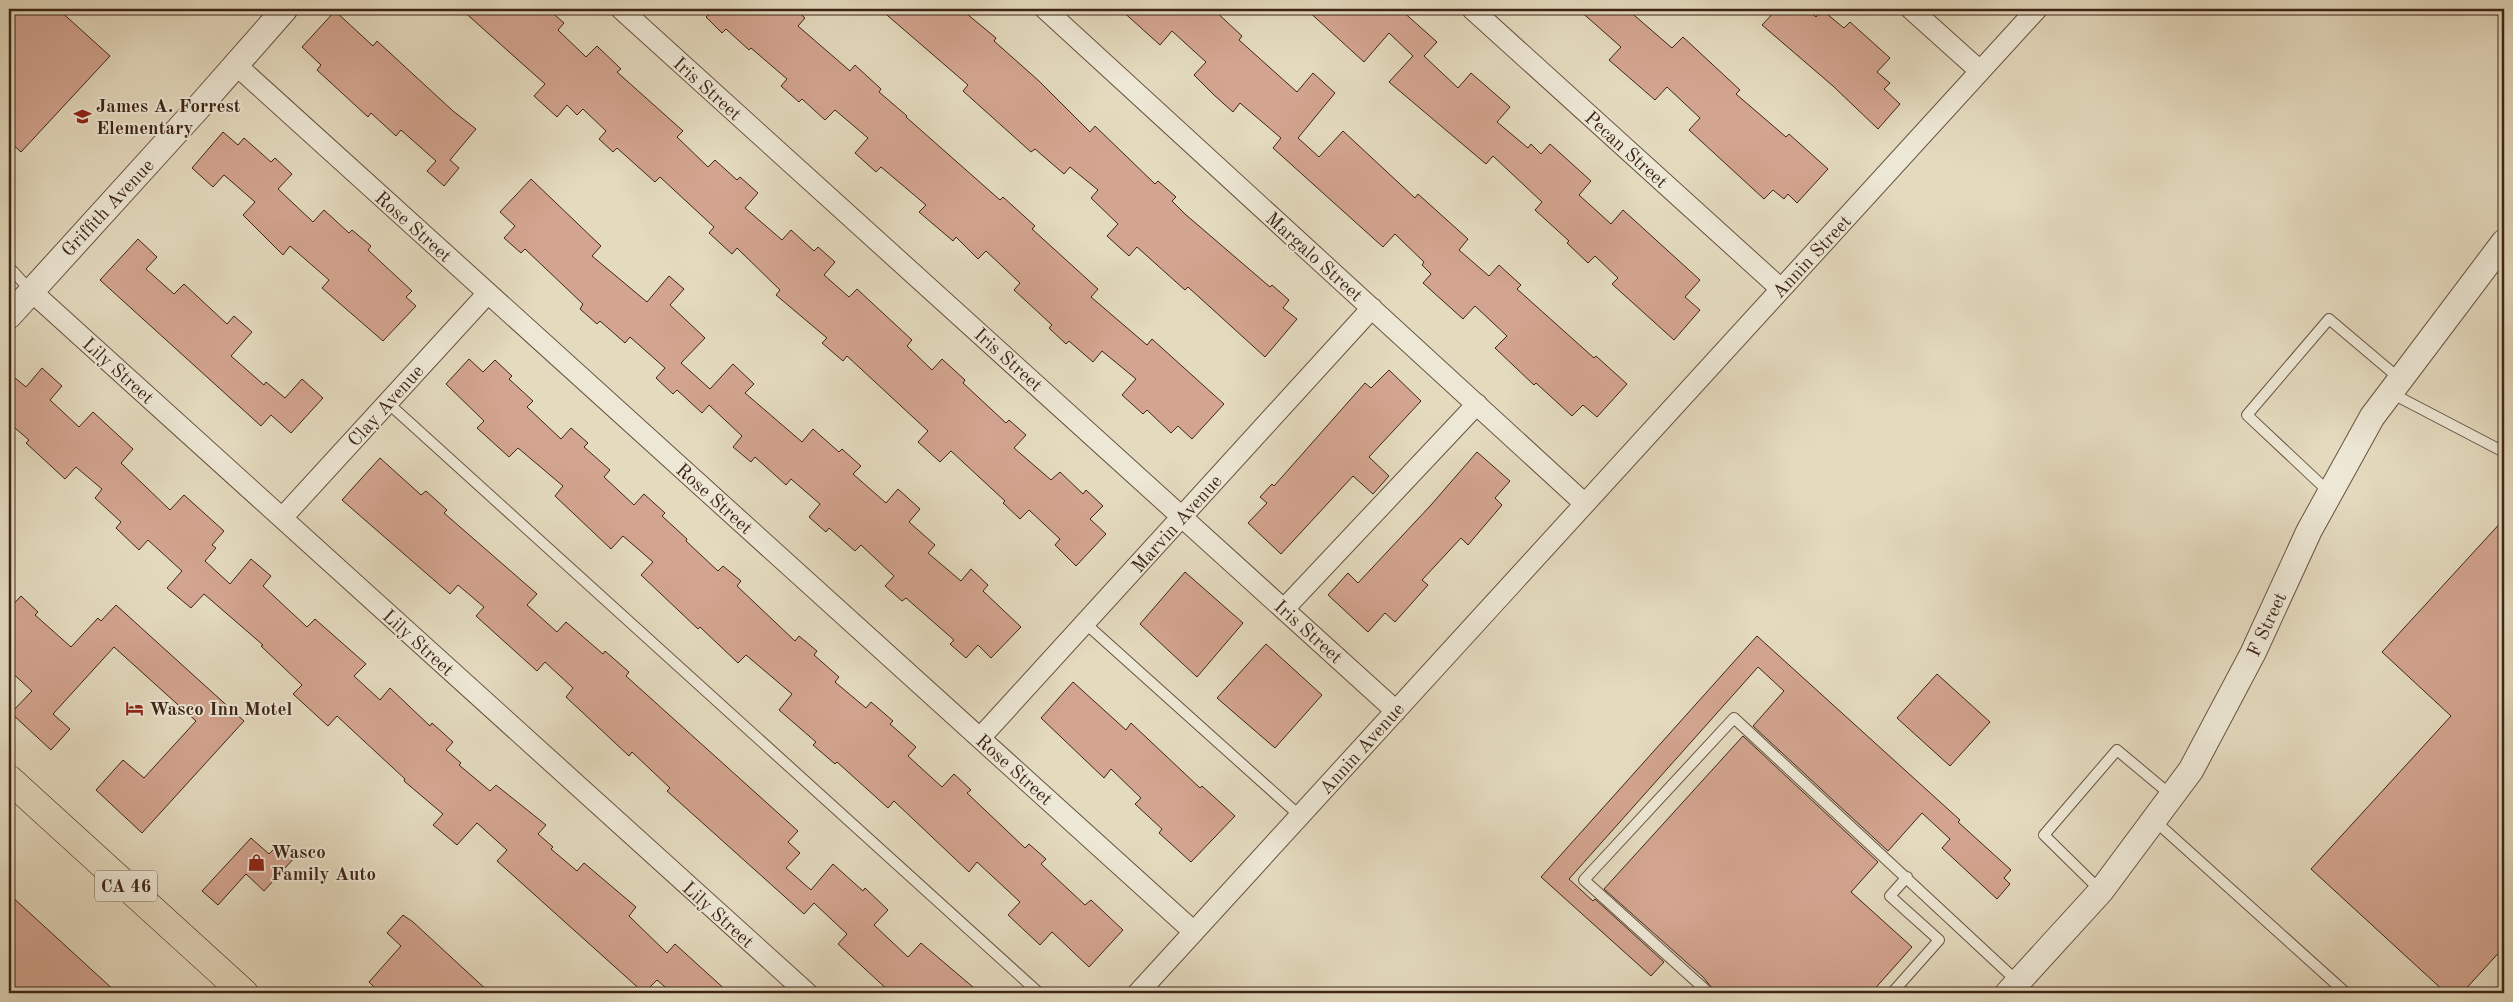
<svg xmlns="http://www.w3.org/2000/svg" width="2513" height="1002" font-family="'Old Standard TT',serif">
	<rect width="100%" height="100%" fill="#e4dabe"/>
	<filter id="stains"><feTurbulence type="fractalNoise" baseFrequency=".004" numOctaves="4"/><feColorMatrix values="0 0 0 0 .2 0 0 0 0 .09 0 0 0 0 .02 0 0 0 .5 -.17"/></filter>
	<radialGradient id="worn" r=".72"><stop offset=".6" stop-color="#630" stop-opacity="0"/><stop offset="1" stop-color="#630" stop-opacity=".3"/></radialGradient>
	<!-- building -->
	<path fill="#d3a48f" stroke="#3e2517" d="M16,9H58L110,56L21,152L9,141V17Z
		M461,9H548L564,23L558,30L586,57L597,46L621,69L617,72L683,131L677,137L708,167L715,160L737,180L740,177L758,193L745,208L782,240L791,230L814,251L818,247L835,262L824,275L849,297L857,289L912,340L907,346L932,370L942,359L965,380L963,383L1006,423L1009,420L1026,435L1014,448L1051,480L1060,472L1083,494L1086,490L1103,506L1090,519L1106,534L1076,566L1055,545L1060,539L1029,510L1020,519L1003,503L1005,501L951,451L940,462L918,442L928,431L847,356L843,361L822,343L827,338L776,295L780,290L737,248L732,254L709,233L714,227L660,177L655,182L617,148L613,152L599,139L606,131L583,109L577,115L567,105L557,117L534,96L545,84Z
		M714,9H795L805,18L798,26L850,71L855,65L881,89L879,92L907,116L906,117L1000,200L1003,197L1035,226L1032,229L1098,289L1091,297L1147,345L1152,339L1224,404L1192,439L1178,426L1171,433L1147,410L1143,414L1122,395L1136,379L1102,351L1093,362L1069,341L1066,344L1049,328L1052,325L1014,290L1020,283L986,251L978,259L956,237L953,241L919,212L926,205L881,167L876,172L855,153L868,138L835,110L825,120L802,99L799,102L781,86L787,79L751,48L749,50L726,29L722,33L706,17Z
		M880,9H961L996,38L994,41L1039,81L1090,132L1095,126L1155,184L1158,181L1176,197L1172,201L1185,214L1270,287L1272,285L1289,300L1283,308L1297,319L1265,357L1188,287L1185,290L1137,247L1129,256L1107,236L1118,224L1091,198L1098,190L1070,167L1064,174L1035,149L1031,152L963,91L968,85Z
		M1120,9H1213L1242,36L1239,40L1297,92L1313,73L1335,93L1298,138L1319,157L1343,131L1415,198L1418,194L1468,239L1459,250L1489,276L1499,265L1521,285L1517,289L1594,358L1596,356L1627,384L1597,417L1583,405L1572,416L1536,383L1534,385L1495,348L1507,336L1475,306L1463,319L1423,283L1431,274L1422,265L1424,262L1395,234L1383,247L1273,148L1281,138L1240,103L1233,112L1214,95L1194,75L1206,62L1172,31L1160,45Z
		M1306,9H1400L1437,42L1424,56L1458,88L1471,73L1510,107L1497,122L1528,148L1531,144L1541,154L1550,144L1591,181L1579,195L1611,224L1623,210L1700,280L1685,297L1700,310L1674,340L1612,284L1618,278L1595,256L1588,263L1567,243L1569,241L1535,210L1542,202L1493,156L1486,164L1389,82L1413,56L1389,33L1364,62Z
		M1578,9H1627L1672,48L1683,37L1740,90L1736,94L1786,137L1789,134L1828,169L1797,203L1788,194L1784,199L1773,190L1764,199L1689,130L1700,118L1667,87L1655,100L1609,60L1621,47Z
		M1777,9H1807L1816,17L1822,10L1844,28L1850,22L1890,58L1877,72L1890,83L1884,89L1900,104L1878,129L1833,86L1762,25Z
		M335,11L373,46L377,41L453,111L476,129L450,160L459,168L444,186L427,171L436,161L401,130L396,136L371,113L368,117L317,70L321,65L302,47Z
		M223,132L238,145L244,138L271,162L275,158L292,174L278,189L313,222L324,210L349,233L352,230L371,246L368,250L412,291L406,297L416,306L383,341L322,288L329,280L290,246L283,255L243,215L255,202L224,175L213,187L192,168Z
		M531,179L601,246L592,256L647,302L669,276L684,289L670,305L705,338L681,363L710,389L733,364L754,384L745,393L802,442L813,429L839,452L842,449L861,466L853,474L886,503L898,489L920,509L909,522L935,545L928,553L961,581L971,569L988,585L983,591L1021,627L991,658L978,645L966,658L950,644L954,640L906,598L902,601L885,586L894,576L861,545L855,551L829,528L826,532L809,517L820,504L791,479L786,485L755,457L751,462L733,447L742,436L709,405L702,413L677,390L673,394L656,378L665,368L630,337L625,343L600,321L597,324L580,309L583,304L525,249L521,253L504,238L515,226L500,212Z
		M138,239L157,257L146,269L174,294L184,284L227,324L234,316L252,332L231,356L264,385L266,382L285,398L302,379L323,398L291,433L271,415L261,426L100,280Z
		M469,359L483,372L495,360L512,376L509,379L533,401L527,407L561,439L571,428L588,443L584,447L610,470L604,477L634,505L644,494L665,513L662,516L687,539L686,541L718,571L723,566L741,581L737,586L795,641L799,636L817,651L814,655L839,677L835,682L866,708L871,702L893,721L890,724L916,747L908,756L942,787L954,774L971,790L967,793L1025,848L1029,844L1046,859L1041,864L1085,905L1091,900L1123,930L1089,967L1052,932L1040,945L1008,915L1020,902L977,862L969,872L894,801L888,808L837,762L835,764L813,745L816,742L779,710L792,694L746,655L738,663L700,627L698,629L641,575L653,562L623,536L611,549L555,496L563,486L518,448L509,457L477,428L484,421L446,384Z
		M42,368L62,386L50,400L79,427L93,412L133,449L121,463L170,510L184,495L224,531L212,545L216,548L205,561L230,584L251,559L271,576L263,586L307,627L315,619L366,664L354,676L380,700L390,688L430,726L432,723L453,742L446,750L461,763L459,765L490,791L496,785L546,825L538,834L553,847L551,849L577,871L584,863L636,907L629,916L667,953L675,944L729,993H672L657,980L644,993L497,861L507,850L477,823L457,845L433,825L443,814L404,781L405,779L337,716L328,726L293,694L302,685L261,646L263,645L204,594L191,608L167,588L182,571L148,540L139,550L116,528L121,522L95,498L102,489L76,467L65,479L26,443L29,440L9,423V373L26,387Z
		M1389,370L1421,401L1369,457L1389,476L1373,494L1353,476L1281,554L1248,523L1267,503L1260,497L1272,484L1274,486L1365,383L1371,388Z
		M1477,452L1510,481L1495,498L1502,505L1468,545L1461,538L1422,580L1428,585L1395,622L1385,613L1368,632L1328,595L1348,573L1358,583L1431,505Z
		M380,458L421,495L426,491L447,510L444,513L537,594L527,605L557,632L566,622L603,654L605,651L629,672L626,676L798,831L788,842L800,853L786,868L811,890L833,864L863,891L865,888L888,910L874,925L908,957L921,943L980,993H891L838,944L847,934L814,903L804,914L667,791L670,788L632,752L629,756L566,697L573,688L545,662L537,671L476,616L484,607L458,585L450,594L342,500Z
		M2504,519V947L2462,993H2446L2311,869L2451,716L2382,652Z
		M1185,572L1243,623L1197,677L1140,624Z
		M21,596L38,612L35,615L71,647L98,618L101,621L116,605L244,721L142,833L96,790L123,760L144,778L196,721L114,647L53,714L70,729L51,750L11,713L32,691L9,670V609Z
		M1757,636L1960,820L1958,822L2011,870L2004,878L2010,884L1997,899L1942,848L1950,839L1922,813L1888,851L1753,726L1784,691L1758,667L1569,879L1593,901L1595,899L1664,962L1651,976L1541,877Z
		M1266,644L1322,695L1275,748L1217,698Z
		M1937,674L1990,722L1950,766L1897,718Z
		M1073,682L1126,730L1131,723L1200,788L1202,786L1235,816L1191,862L1159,833L1162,829L1135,804L1141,798L1111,769L1104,778L1041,718Z
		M1743,736L1878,862L1851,892L1912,947L1871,993H1716L1703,977L1604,889Z
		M251,838L269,854L280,843L295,857L264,891L246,874L218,905L202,891Z
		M9,894L117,993H9Z
		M403,915L413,922L490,993H380L369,982L401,946L387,933Z"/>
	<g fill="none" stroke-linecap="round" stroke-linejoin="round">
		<defs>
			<path id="service" d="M9,267L31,291
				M2391,393L2504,452
				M388,403L1039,993
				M2329,492L2247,415L2329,319L2400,379
				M1085,623L1300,816
				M2154,820L2346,993
				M2101,891L2044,835L2117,750L2172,796
				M1709,993L1584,880L1734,718L2018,982
				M1892,993L1939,940L1890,896L1907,877"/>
			<path id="minor" d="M621,9L1396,711
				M1045,9L1584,503
				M1472,9L1781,289
				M1911,9L1980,71
				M235,64L1194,932
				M31,291L807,993
				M282,518L488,293
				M1284,609L1477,404
				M980,738L1372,308
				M1138,993L2037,9"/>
			<path id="tertiary" d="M9,316L197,109L285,9
				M2008,993L2101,891L2191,770L2253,653L2309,531L2372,417L2504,242"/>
			<path id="trunk" d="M9,779L244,993"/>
		</defs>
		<!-- service casing -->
		<use href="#service" stroke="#685241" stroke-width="12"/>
		<!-- minor casing -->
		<use href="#minor" stroke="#685241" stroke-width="22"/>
		<!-- tertiary casing -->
		<use href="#tertiary" stroke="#685241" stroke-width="27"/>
		<!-- trunk casing -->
		<use href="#trunk" stroke="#3e2517" stroke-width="29"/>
		<!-- service -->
		<use href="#service" stroke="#ede7d5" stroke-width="10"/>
		<!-- minor -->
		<use href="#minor" stroke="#ede7d5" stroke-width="20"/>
		<!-- tertiary -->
		<use href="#tertiary" stroke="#ede7d5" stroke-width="25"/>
		<!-- trunk -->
		<use href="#trunk" stroke="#e4dabe" stroke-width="28"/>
	</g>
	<!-- icons -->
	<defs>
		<symbol id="school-bare" viewBox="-9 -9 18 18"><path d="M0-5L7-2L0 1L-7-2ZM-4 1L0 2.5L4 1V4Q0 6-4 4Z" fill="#8f2418" stroke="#ede7d5" stroke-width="2.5" paint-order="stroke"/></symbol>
		<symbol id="hotel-bare" viewBox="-9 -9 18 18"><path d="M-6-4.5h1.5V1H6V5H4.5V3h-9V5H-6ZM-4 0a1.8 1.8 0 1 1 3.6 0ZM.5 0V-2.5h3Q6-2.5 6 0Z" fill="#8f2418" stroke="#ede7d5" stroke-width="2.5" paint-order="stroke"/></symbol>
		<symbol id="shop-bare" viewBox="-9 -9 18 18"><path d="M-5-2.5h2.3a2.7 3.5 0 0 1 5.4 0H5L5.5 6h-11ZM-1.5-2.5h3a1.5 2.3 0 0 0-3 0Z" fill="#8f2418" stroke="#ede7d5" stroke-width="2.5" paint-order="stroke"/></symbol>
	</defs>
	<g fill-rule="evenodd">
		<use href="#school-bare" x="70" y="104" width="25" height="25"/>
		<use href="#hotel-bare" x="122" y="696" width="25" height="25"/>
		<use href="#shop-bare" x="244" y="850" width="25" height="25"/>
	</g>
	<g text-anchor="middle" stroke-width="4" stroke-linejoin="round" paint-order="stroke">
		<!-- shield labels -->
		<rect fill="#ede7d5" stroke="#725f50" stroke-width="1" x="95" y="870.5" width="62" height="31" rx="4"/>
		<g font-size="18" font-weight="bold" fill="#3e2517">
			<text x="126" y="892">CA 46</text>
		</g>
		<!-- street labels -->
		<g font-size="19" fill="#3e2517" stroke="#ede7d5">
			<text transform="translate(708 88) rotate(42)" y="7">Iris Street</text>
			<text transform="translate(1627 149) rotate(42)" y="7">Pecan Street</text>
			<text transform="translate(107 207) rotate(-47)" y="7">Griffith Avenue</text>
			<text transform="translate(414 226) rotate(42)" y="7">Rose Street</text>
			<text transform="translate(1315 256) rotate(42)" y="7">Margalo Street</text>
			<text transform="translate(1811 256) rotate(-47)" y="7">Annin Street</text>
			<text transform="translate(1009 359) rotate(42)" y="7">Iris Street</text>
			<text transform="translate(119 370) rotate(42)" y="7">Lily Street</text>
			<text transform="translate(385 405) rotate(-48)" y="7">Clay Avenue</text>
			<text transform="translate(715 498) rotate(42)" y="7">Rose Street</text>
			<text transform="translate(1176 523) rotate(-48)" y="7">Marvin Avenue</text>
			<text transform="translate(2266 624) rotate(-65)" y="7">F Street</text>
			<text transform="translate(1309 631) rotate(42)" y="7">Iris Street</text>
			<text transform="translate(419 642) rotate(42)" y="7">Lily Street</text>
			<text transform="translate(1361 748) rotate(-48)" y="7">Annin Avenue</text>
			<text transform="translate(1015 769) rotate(42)" y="7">Rose Street</text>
			<text transform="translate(719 914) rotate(42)" y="7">Lily Street</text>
		</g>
		<!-- poi labels -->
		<g font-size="19" font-weight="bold" fill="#3e2517" stroke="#ede7d5" text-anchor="start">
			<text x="96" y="112">James A. Forrest<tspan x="96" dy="22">Elementary</tspan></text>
			<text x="149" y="715">Wasco Inn Motel</text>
			<text x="271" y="858">Wasco<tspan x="271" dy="22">Family Auto</tspan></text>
		</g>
	</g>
	<!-- margin -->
	<rect width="2513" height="1002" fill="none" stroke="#e4dabe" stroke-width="30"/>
	<rect x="10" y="10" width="2493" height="982" fill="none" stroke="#3e2517" stroke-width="2.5"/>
	<rect x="15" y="15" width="2483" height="972" fill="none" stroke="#3e2517"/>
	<rect width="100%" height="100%" filter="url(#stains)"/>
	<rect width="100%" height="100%" fill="url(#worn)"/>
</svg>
